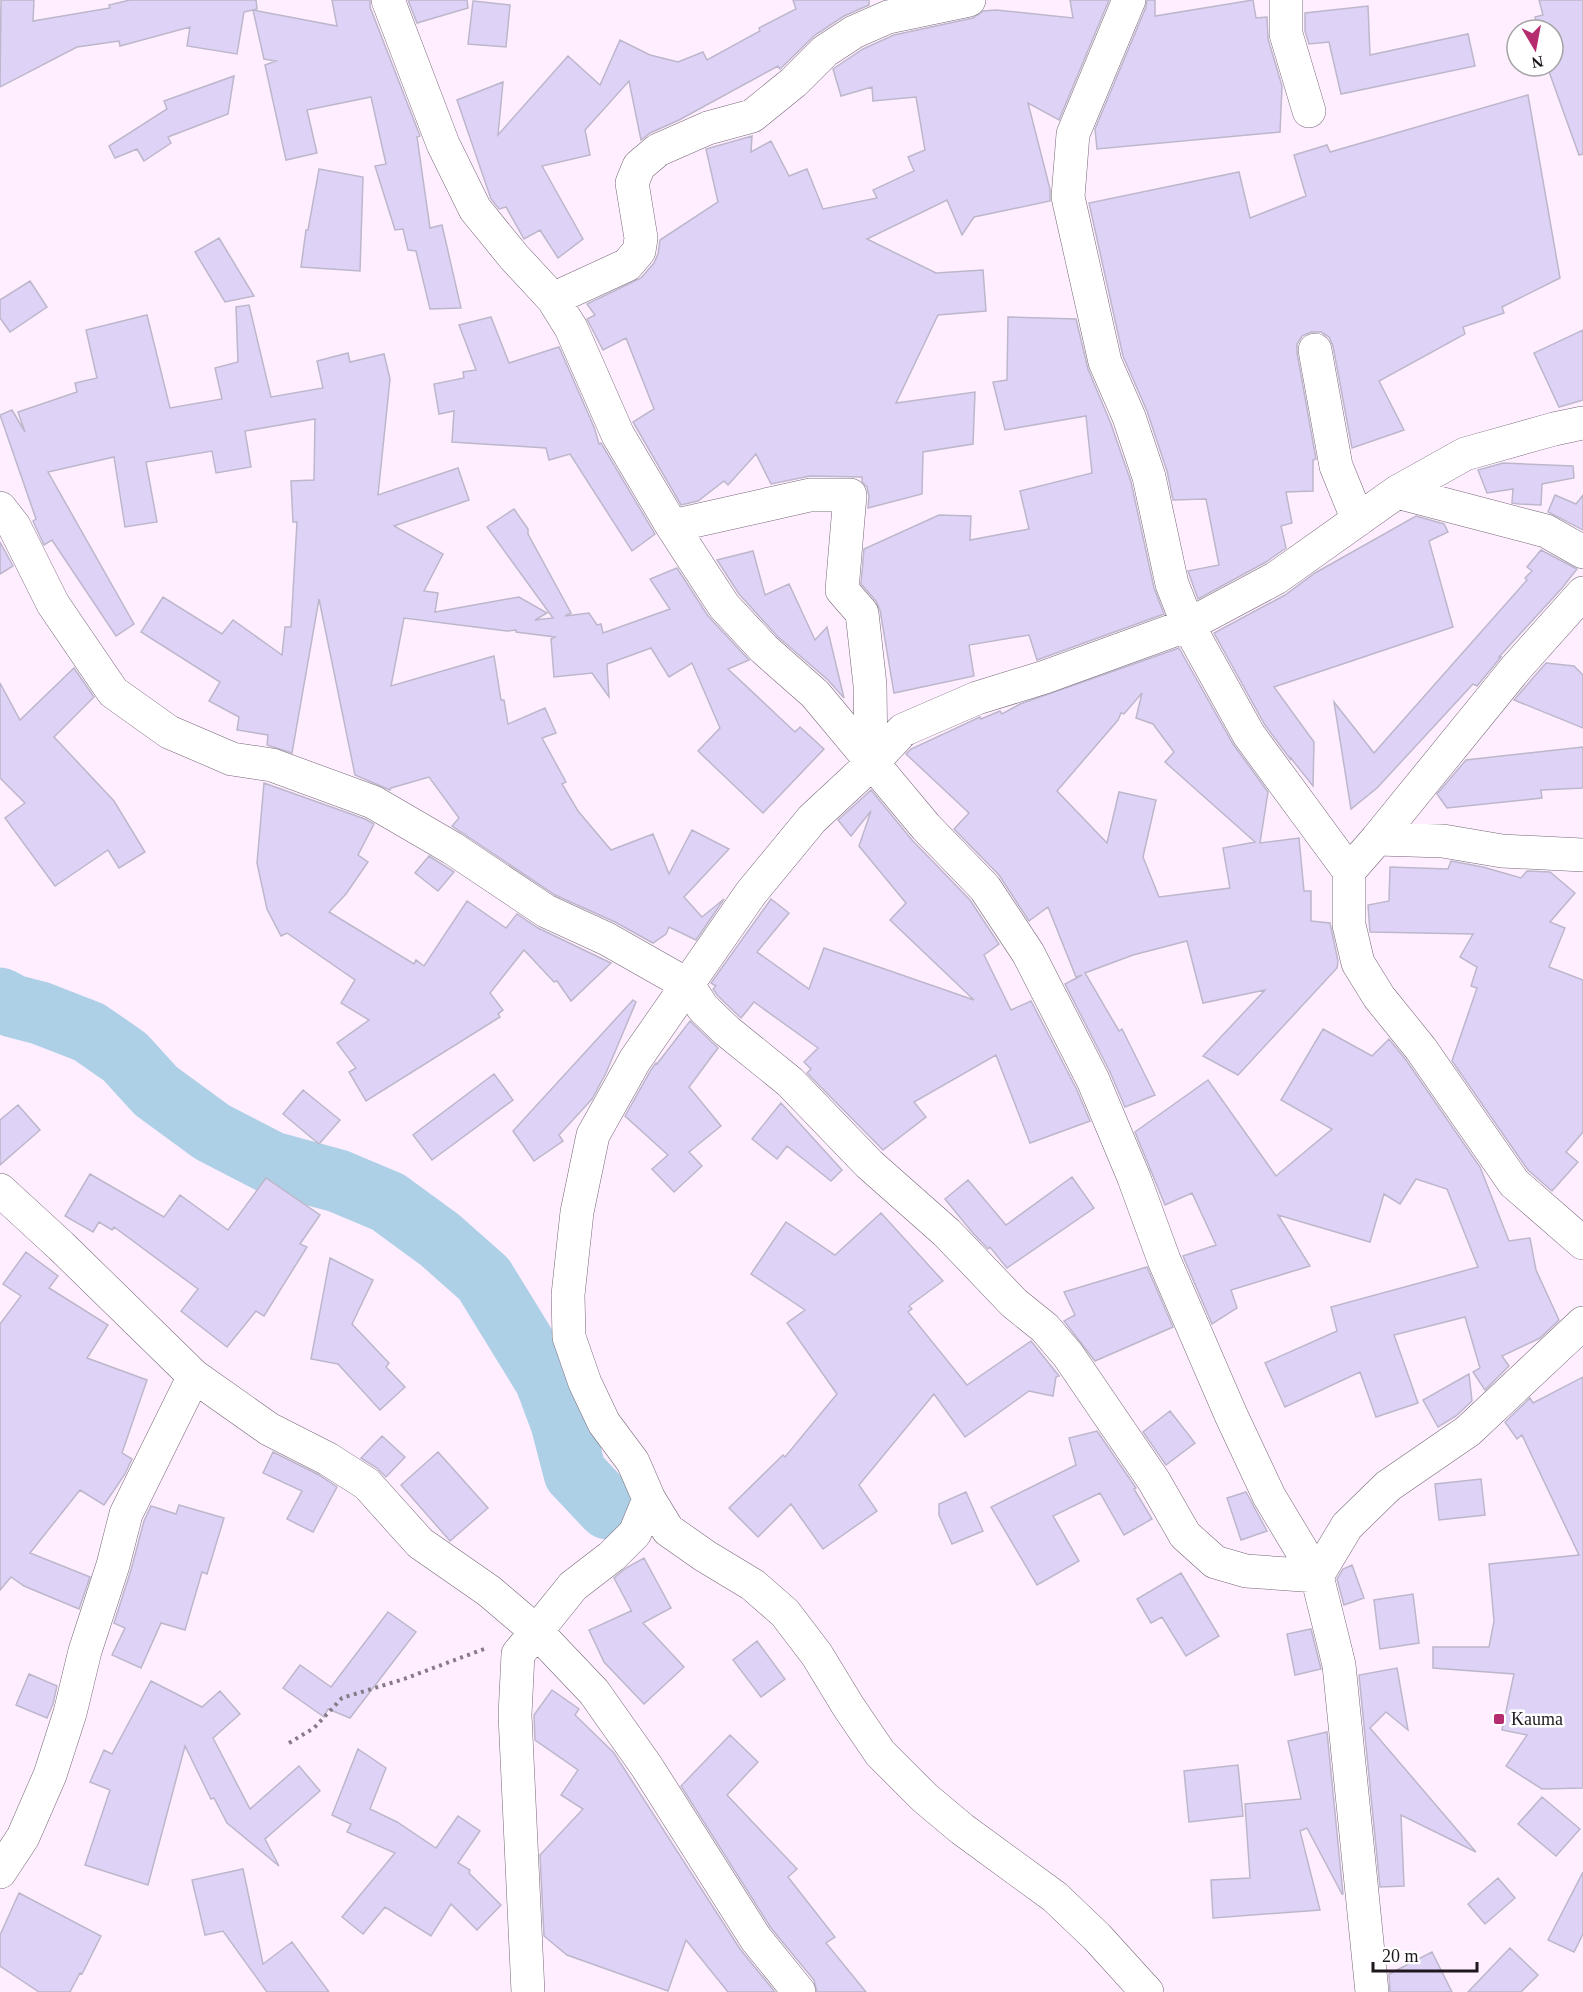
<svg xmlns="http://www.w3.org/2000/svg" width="1583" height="1992" font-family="'Times New Roman',serif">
	<rect width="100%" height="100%" fill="#fef"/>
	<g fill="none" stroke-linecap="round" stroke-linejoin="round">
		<!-- river -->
		<path stroke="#add0e7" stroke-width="63" d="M0,999L13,1006L40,1013L89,1032L125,1057L156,1091L212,1132L272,1163L338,1181L388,1202L440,1240L484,1279L546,1380L562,1423L575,1473L608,1508"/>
	</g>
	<!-- building -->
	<path fill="#ded3f7" stroke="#bdb7cb" stroke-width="1.5" fill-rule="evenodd" d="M1,0H34L33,21L110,8L109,5L130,0H256L257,9L244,12L237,54L187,46L190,27L120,46L119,41L77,47L0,87Z
		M332,0H370V7L420,136L417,137L430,228L442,225L461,308L430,309L416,251L408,250L403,229L395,230L375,166L386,164L371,97L307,110L317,153L286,160L265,65L276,61L264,59L253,10L337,26Z
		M408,0H467L468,8L417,23Z
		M793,0H869V5L844,16L815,35L780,69L778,66L679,120L650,133L641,140L629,81L585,130L590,155L542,166L583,239L558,258L540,230L524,239L506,207L499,209L491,199L457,100L503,82L498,135L568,56L600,85L620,40L650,55L678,62L703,52L707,60L760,31L759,28L796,9Z
		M1070,0H1109L1059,120L1028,103L1050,189V201L974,217L962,235L947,200L867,239L936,273L983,270L986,311L938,315L896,403L975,392L973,444L923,452L922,494L868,508L869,496L867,487L862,482V477L810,476L771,484L756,454L728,485L724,481L698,501L681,505L633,422L654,409L626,338L603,350L587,319L595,315L587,304L641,278L654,263L658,254L660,240L718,202L706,149L752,136L751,152L771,141L789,176L807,169L823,209L877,198L873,190L914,171L908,157L925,150L916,97L873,101L872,87L841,96L833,69L863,49L894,35L973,18L983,11L996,10L1073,18Z
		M1147,0H1155V16L1253,0L1256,18L1267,17L1268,39L1282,86L1280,132L1097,149L1095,129L1146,7Z
		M1539,0H1583V154L1579,155L1547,66H1553V30H1536L1538,29L1535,17L1543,15Z
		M473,1L510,5L506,47L468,44Z
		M1368,6L1370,55L1468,34L1475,66L1341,94L1329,42L1309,44L1305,31V13Z
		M234,76L228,114L168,137L171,143L144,161L137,149L115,158L109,146L167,109L164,101Z
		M1528,95L1560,278L1502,307L1504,313L1463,327L1465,334L1379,381L1404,430L1352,448L1333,346L1329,337L1321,332H1311L1302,336L1297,344V353L1316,459L1313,460V491L1286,492L1292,523L1281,526L1286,548L1266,562L1198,599L1188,571L1219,565L1206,499L1173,500L1167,471L1147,411L1123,356L1089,203L1239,172L1250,218L1306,196L1294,155L1327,145L1330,152Z
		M319,169L363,177L360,271L301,267L306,230H308Z
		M219,238L254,296L225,302L195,252Z
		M30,281L47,307L10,332L0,318V300Z
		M249,305L271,397L323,388L317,361L348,353L350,362L384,354L390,379L378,495L458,468L469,500L394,526L443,554L424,591L438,593L435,612L519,597L547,613L535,620L553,618L487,527L514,509L528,529V534L571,613L565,616L589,613L597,625L601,624L603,633L670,609L650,579L677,568L708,616L749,660L728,669L795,732L800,727L824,749L763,813L698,751L720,728L692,663L669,677L651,648L607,664L609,697L592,673L554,677L551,639L555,637L516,632V630L507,631L404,618L391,686L494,656L501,700H504L508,724L545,708L556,733L542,738L566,782L562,784L578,811L611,850L653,834L669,874L692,830L729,849L684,897L702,917L724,899L696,940L669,927L666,934L653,943L615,922L555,895L452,826L459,818L429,777L391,788L390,790L355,775L319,599L292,753L267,745L268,735L237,730L239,717L209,701L220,682L141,632L163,597L222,634L233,620L282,655L285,627H291L297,522H293L291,481L314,480L315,419L245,431L251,467L216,473L212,451L146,462L157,522L125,527L114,457L48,472L134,624L116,636L52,540L44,545L33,521L36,519L0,415L12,410L25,432L18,412L77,392L75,383L97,378L86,330L147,315L170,408L222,399L215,368L238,362L236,307Z
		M491,317L509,363L559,347L594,427L599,444L601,443L655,534L632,551L570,454L549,460L546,448L452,442L454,411L439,414L434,384L464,378L463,372L476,370L459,325Z
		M1008,317L1076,319L1088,369L1111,424L1131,482L1154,588L1164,614L1037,660L1029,635L969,645L974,676L894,693L880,610L876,601L861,584L864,549L939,515L971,516L970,540L1029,529L1020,491L1092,473L1086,416L1005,430L993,382L1007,380Z
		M1583,330V400L1559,407L1534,353Z
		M1503,463L1573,466L1574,478L1542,484L1541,505L1519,504L1512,503L1513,489L1487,493L1478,470Z
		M1555,495L1576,504L1583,495V530L1548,512Z
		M1416,516L1444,524L1448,532L1429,541L1453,627L1274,687L1314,742L1313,786L1290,757L1291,760L1265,725L1214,633L1285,595L1315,573Z
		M0,542L13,566L0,574Z
		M1541,550L1577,569L1562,588L1499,657H1501L1477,686L1473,684L1377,788L1351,809L1334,702L1374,753L1527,580L1525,578L1532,571L1527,567Z
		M753,551L765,595L789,584L815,640L827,627L844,698L828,680L777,636L739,594L717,560Z
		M1179,648L1233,744L1268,792L1260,843L1299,838L1304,891H1311V921L1330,923L1338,961L1337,968L1238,1075L1203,1056L1265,990L1203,1003L1187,941L1133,955L1085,973L1119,1031L1122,1029L1155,1095L1125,1107L1110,1072L1065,984L1082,975L1076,977L1048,907L1029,921L999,875L954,829L969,813L906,754L911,749L980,717L981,719L1000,711L1002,714L1020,704ZM1142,693L1136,718L1153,724L1174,752L1165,762L1255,842L1223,848L1230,888L1159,897L1143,857L1156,800L1119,792L1107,843L1057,791L1118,720L1121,713L1124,714Z
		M1546,663L1574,666L1583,675V728L1514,700Z
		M74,668L94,697L54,737L114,801L145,852L119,868L108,850L55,886L5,818L25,803L0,778V683L20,720Z
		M1583,747V788L1541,790L1542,798L1447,808L1437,794L1466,760Z
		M264,783L365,819L374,824L358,855L368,862L346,894L329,912L414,964L416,960L424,966L467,901L506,928L517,914L538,928L611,963L571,1001L557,981L554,982L524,950L490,993L503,1010L498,1014L500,1017L366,1101L349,1072L356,1068L337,1043L369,1020L341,1003L355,980L287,933L281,936L267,909L257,863Z
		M871,790L912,840L970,900L999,944L984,955L1011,1010L1031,1001L1076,1088L1090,1121L1030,1143L996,1055L914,1102L926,1117L883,1150L807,1073L811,1069L804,1062L818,1048L754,1002L741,1018L718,996L713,989L716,986L711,983L771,899L789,913L757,952L809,989L824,948L974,1000L890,920L906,903L859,846L871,811L851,836L838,820Z
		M429,856L454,872L438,891L415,873Z
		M1451,861L1483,867L1521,878L1527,871L1550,872L1575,893L1550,922L1565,928L1549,967L1583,980V1132L1566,1152L1578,1162L1552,1191L1528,1170L1452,1061L1477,988L1471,986L1477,967L1460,957L1473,934L1370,932L1368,905L1389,901L1390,867L1448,869Z
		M633,1000L636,1002L606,1073L592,1099L559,1135L563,1141L534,1161L513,1131Z
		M690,1021L718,1048L689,1087L721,1126L689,1152L702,1166L674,1192L652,1169L668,1155L625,1116L651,1070L656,1063L657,1064Z
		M1323,1029L1372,1056L1389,1039L1406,1060L1480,1167L1509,1241L1530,1238L1536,1270L1559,1320L1540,1338L1502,1356L1509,1366L1485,1390L1473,1372L1480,1368L1465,1317L1394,1335L1418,1403L1376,1417L1360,1372L1285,1407L1265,1363L1337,1331L1331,1307L1478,1267L1447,1189L1416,1179L1400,1204L1384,1194L1370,1242L1278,1215L1310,1266L1231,1290L1237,1308L1212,1324L1183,1256L1216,1245L1192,1193L1165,1205L1135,1132L1208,1080L1276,1176L1332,1129L1281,1100Z
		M494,1074L513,1100L432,1160L413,1135Z
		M303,1090L340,1120L319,1144L283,1114Z
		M781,1103L842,1170L831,1181L787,1146L777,1159L752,1139Z
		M18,1105L40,1130L0,1165V1120Z
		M90,1174L164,1217L180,1195L228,1230L266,1178L320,1215L300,1244L307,1247L264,1316L256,1311L227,1347L181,1311L198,1289L114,1227L112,1230L99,1222L93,1232L65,1216Z
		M1072,1177L1094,1208L1007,1268L990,1247L988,1249L972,1232L945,1199L968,1180L1006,1225Z
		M881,1213L943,1281L909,1306L912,1309L908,1312L967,1385L1031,1341L1059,1376L1056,1377L1053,1396L1029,1391L965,1437L934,1394L859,1485L877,1511L823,1549L791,1504L758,1537L729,1508L783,1455L785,1457L837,1394L787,1323L805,1310L751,1274L786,1222L835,1255Z
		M26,1252L58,1276L49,1288L108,1325L87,1358L147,1380L122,1453L132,1459L125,1474L104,1505L80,1490L30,1553L90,1577L79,1609L24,1586L11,1577L0,1590V1324L21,1296L3,1284Z
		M330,1258L373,1280L352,1324L389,1363L386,1367L405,1387L380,1410L338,1364L311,1359Z
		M1147,1267L1173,1327L1095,1361L1064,1321L1075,1315L1064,1292Z
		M1469,1374L1472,1401L1456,1416L1438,1427L1423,1400Z
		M1583,1377V1788L1542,1789L1506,1766L1527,1735L1502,1730L1514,1674L1433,1668V1647H1489L1494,1621L1489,1564L1579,1555L1522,1435L1517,1439L1505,1422L1530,1398L1533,1403Z
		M1170,1411L1195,1443L1166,1465L1143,1432Z
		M1097,1431L1136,1488L1134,1489L1152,1519L1124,1535L1100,1493L1053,1516L1079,1561L1037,1585L991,1507L1076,1465L1069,1438Z
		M382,1436L405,1457L386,1477L377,1468L361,1458Z
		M273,1452L319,1475L337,1487L313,1532L287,1519L302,1491L263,1473Z
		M438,1452L488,1508L450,1541L401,1485Z
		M1481,1479L1485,1515L1439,1520L1435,1484Z
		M966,1492L983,1531L952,1544L939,1515V1504Z
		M1246,1492L1267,1531L1241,1540L1227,1498Z
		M179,1505L224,1518L207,1574L202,1572L185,1630L161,1623L141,1668L112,1655L125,1628L114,1623L131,1570L144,1521L151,1506L176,1514Z
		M644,1558L671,1608L643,1623L684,1667L644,1704L604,1662L589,1630L631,1611L632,1612L614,1578L626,1568Z
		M1352,1565L1364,1598L1344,1605L1337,1579L1343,1569Z
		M1181,1573L1219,1636L1186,1656L1162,1617L1151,1623L1137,1599Z
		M1413,1594L1419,1643L1380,1649L1374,1600Z
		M388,1612L416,1632L350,1718L328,1709L324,1717L283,1688L300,1665L331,1687Z
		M1311,1629L1321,1669L1295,1675L1287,1634Z
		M757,1641L785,1679L761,1697L733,1660Z
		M1397,1668L1408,1730L1386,1712L1370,1728L1476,1852L1401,1815L1404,1886L1380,1887L1359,1675Z
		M29,1674L57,1686L53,1704L47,1718L16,1705Z
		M151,1681L202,1707L220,1691L240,1714L213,1738L250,1809L299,1766L320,1791L265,1839L279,1866L227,1823L214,1798L211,1799L185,1746L148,1885L85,1865L110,1790L90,1782L104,1750L112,1754Z
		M552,1690L579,1709L575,1715L614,1753L740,1949L775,1992H728L686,1940L668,1991L567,1955L544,1936L540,1855L583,1809L561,1795L578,1770L535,1740L534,1715Z
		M1327,1732L1343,1894H1342L1307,1828L1300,1831L1320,1910L1213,1918L1211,1880L1250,1878L1245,1804L1301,1799L1288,1741Z
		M730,1735L758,1762L727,1795L797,1869L788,1877L835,1937L826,1943L866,1992H817L814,1980L771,1928L681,1786Z
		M358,1749L386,1768L370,1809L397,1822L436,1848L458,1816L480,1831L458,1863L470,1870L469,1873L501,1905L477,1930L451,1904L431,1936L385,1907L363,1934L342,1917L395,1853L347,1832L351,1824L332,1815Z
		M1238,1765L1243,1816L1189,1822L1184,1771Z
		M1542,1797L1580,1829L1556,1856L1518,1824Z
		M243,1869L263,1964L292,1942L329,1992H267L223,1931L205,1935L192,1880Z
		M1583,1872V1934L1574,1952L1548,1940Z
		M1498,1878L1515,1898L1485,1924L1468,1904Z
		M19,1893L101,1936L82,1974L80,1973L70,1992H39L0,1966V1935Z
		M1510,1948L1538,1975L1521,1992H1468Z
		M1432,1952L1452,1992H1390L1389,1974Z"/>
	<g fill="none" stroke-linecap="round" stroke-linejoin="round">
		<defs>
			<path id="minor" d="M388,0L443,144L475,209L514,257L553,299L571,328L618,435L672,526L724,606L764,649L815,694L926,827L985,888L1028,953L1093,1080L1134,1178L1164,1260L1231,1415L1269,1496L1317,1576L1339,1665L1372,1992
				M1129,0L1073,134L1068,197L1105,362L1129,417L1149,477L1172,584L1188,625L1249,735L1349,871V925L1358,963L1379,997L1421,1049L1514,1183L1583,1243
				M1286,0V34L1309,111
				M553,299L627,265L639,251L641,238L632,183L639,166L658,150L708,128L752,116L794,82L825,51L854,32L888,17L969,0
				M1315,350L1336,466L1358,520
				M1397,492L1546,531L1583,552
				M0,508L14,526L53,604L113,692L169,732L232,759L272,765L373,802L452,848L546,911L607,939L688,985L703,1008L727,1031L790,1082L869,1164L947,1233L1014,1303L1045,1328L1068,1355L1154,1481L1185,1535L1215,1562L1246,1571L1317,1576L1347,1526L1388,1486L1468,1431L1583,1323
				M672,526L810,495H850L842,590L862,613L870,685L871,764
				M1377,839L1443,841L1502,851L1583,855
				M1349,871L1377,839L1516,668L1583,593
				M0,1190L61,1246L194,1376L269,1429L328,1459L367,1484L420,1543L489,1591L536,1631L594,1692L647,1767L756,1939L799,1992
				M0,1872L23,1837L50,1775L70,1713L85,1651L113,1565L126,1514L194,1376
				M528,1992L515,1715L518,1654L573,1586L612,1556L635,1533L649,1499
				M1147,1992L1097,1937L1055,1897L962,1829L925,1798L880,1753L848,1706L817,1655L785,1613L753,1585L705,1556L668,1530L649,1499L633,1462L604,1423L585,1383L569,1337L568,1295L577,1212L593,1135L635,1060L751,893L812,819L871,764L903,730L977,698L1045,677L1188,625L1276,578L1397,492L1465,454L1554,429L1583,423"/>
		</defs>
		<!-- minor casing -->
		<use href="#minor" stroke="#756775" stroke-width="34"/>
		<!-- path -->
		<path stroke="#867b86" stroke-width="4" stroke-dasharray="3 4.5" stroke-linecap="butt" d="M289,1743L314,1728L342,1698L404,1679L484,1649"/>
		<!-- minor -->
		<use href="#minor" stroke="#fff" stroke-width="33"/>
	</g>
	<!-- markers -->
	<rect fill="#b52d6e" stroke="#fff" stroke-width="2" x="1493" y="1713" width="12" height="12" rx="3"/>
	<g text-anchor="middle" stroke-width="5" stroke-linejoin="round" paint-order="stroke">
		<!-- poi labels -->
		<g font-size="18" fill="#1e181e" stroke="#fff" text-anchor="start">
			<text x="1511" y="1725">Kauma</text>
		</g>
	</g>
	<!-- north arrow -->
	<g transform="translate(1535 48) rotate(170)"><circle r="28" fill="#ffffff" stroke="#a5a3a5" stroke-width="1.5"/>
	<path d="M0-4.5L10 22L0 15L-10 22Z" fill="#b52d6e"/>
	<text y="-9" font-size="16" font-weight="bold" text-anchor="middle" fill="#1e181e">N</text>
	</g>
	<!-- scale -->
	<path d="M1373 1962v9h104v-9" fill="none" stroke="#1e181e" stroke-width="3"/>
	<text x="1382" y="1962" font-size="18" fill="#1e181e" stroke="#ffffff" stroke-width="4.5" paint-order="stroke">20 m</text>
</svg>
